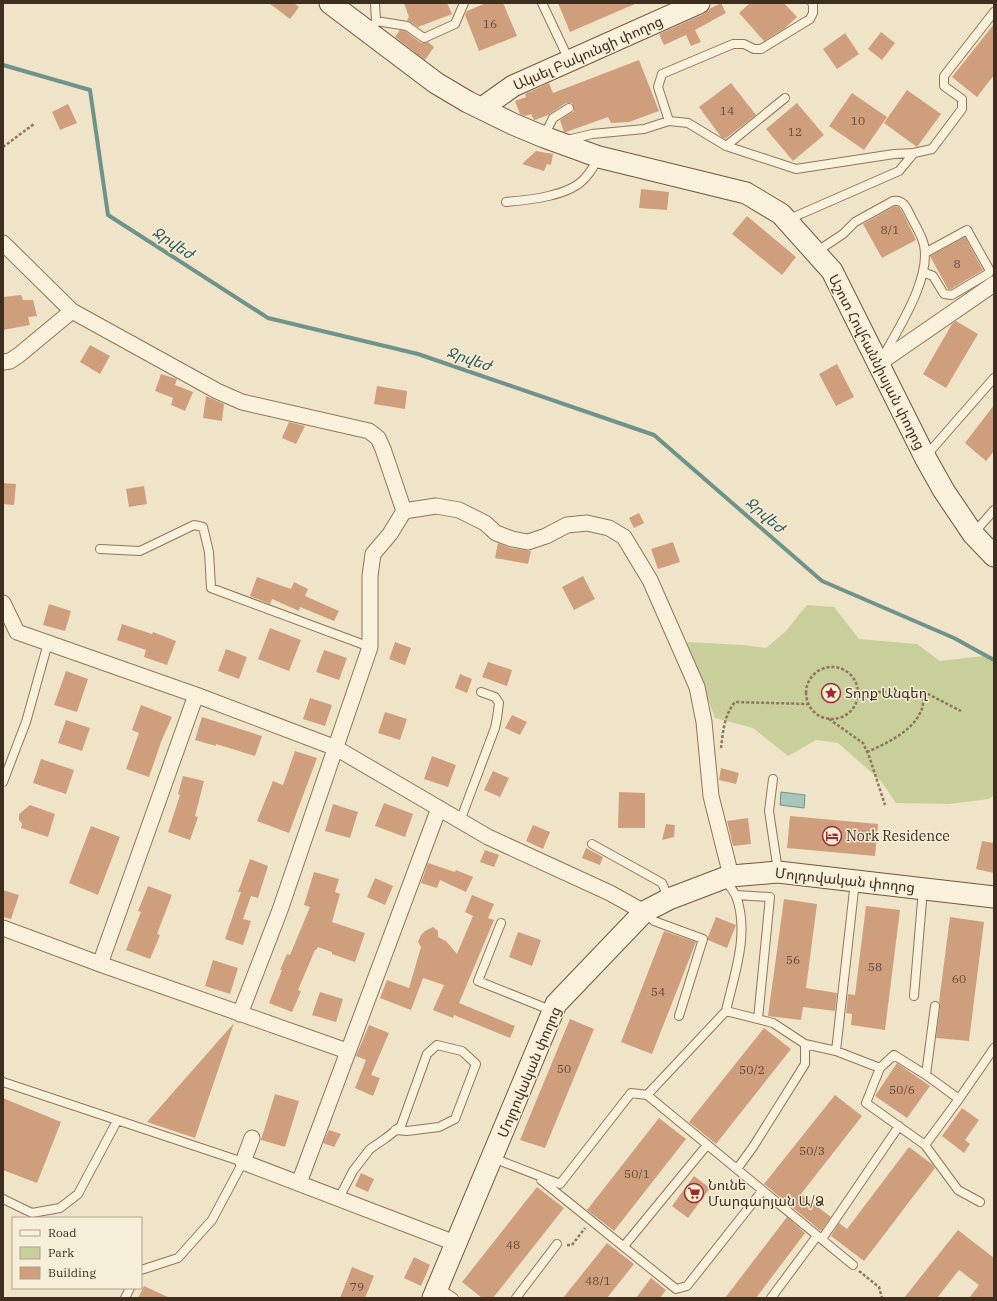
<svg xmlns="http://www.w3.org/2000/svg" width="997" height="1301" font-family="'IBM Plex Serif','Noto Sans Armenian',serif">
	<rect width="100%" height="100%" fill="#f0e4c8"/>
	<!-- green -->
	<path fill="#c9cf9b" d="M807,605L834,607L859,639L917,644L940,661L983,656L994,660V795L989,799L949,804L896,803L881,781L838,743L816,740L788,756L753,728L715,718L687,642L744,645L766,648L786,631Z"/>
	<!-- water -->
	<path fill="#a9c4bc" stroke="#6f938a" d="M781,792L805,795L804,808L780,805Z"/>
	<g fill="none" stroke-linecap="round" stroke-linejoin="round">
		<!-- stream -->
		<path stroke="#6f938a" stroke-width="4" d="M3,65L90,90L108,215L268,318L418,354L654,435L822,581L954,638L994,660"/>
	</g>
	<!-- building -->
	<path fill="#cf9f7d" d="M269,3H294L299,7L290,19Z
		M404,3H447L452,14L418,27L407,20L409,17Z
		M486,3H503L517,36L479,51L465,15L467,11Z
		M558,3H637L570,32Z
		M721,3L726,13L695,30L701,42L691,46L686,35L664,45L659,34L704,14L709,9Z
		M750,3H784L797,17L785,28L764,41L739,13Z
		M994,24V75L977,97L952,77Z
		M400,30L405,31L421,43L428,42L434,47L425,60L395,37Z
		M881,32L895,43L882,60L868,49Z
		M845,33L859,54L837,69L823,49Z
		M639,60L659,111L629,122L611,123L608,117L566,132H564L560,120L574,111V107L572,103H566L548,115L535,120H534L531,114L525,116L520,114L515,101L526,97L525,94L549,83L553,93Z
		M731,83L756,115L725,139L721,137L699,107Z
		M907,90L941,114L917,147L884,123Z
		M852,93L887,117L864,150L829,126Z
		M797,103L824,135L793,161L766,129Z
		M68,104L77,123L60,130L52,112Z
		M536,151L553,154L551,165L547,164L544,171L522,164Z
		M641,189L669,192L667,210L639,208Z
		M895,206L899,207L902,211L916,240L882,258L863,224Z
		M747,216L796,257L782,275L732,234Z
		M965,237L983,270L951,289H948L930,256Z
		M21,295L23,300H33L37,316L28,317L30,325L3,330V297Z
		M956,321L978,334L946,388L923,374L952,324Z
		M90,345L110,356L100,374L80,362Z
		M837,364L854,397L836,406L819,374Z
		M161,374L177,379L175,385L193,392L185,411L171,405L173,398L155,391Z
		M377,386L407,391L405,409L374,404Z
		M206,396L224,404L222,421L203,418Z
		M994,405V451L986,461L965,443Z
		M289,422L305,426L296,444L282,438Z
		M3,483L16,484L14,505L3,504Z
		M144,486L147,504L129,507L126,489Z
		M639,513L644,523L634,528L629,518Z
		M673,542L680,562L658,569L651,549Z
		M498,543L510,548L531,551L528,564L495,558Z
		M583,576L595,599L574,610L562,587Z
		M257,577L291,589L294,582L308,589L305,596L339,611L334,621L300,607L299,611L272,599L270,604L250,596Z
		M49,604L71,611L65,631L43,625Z
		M122,624L152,634L153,632L176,641L167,665L144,657L146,650L117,640Z
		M270,628L301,640L289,671L258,659Z
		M395,642L411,648L405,665L389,659Z
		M226,649L247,657L239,679L218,671Z
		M324,650L347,658L339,680L316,672Z
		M488,662L512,670L507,686L482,677Z
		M66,671L88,679L77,712L54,705Z
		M460,674L472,679L467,693L455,688Z
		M310,698L332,705L325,726L303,719Z
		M141,705L172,717L161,742L149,777L126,769L139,733L132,730Z
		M385,712L407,719L400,740L378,733Z
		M512,715L527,722L520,735L505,728Z
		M202,717L262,736L255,756L216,744V746L195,740Z
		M66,720L90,728L82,751L58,743Z
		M295,751L317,758L289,833L257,821L273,781L283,785Z
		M432,756L456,765L448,787L424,779Z
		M41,759L74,770L66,794L33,783Z
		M721,768L739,773L736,784L719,780Z
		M493,771L509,778L500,797L484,790Z
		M183,776L204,781L195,816L198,817L190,840L168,832L180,795L178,794Z
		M619,792L645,793V828H618Z
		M384,803L413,814L405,837L375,826Z
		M333,804L358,812L350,838L325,831Z
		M30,805L55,814L48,837L21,828L22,824L19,820V814Z
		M790,816L878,824L875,856L787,848Z
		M748,818L751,844L733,846L727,821Z
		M666,824L675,825L674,837L662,840Z
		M533,825L550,832L543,849L526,841Z
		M91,826L120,837L98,895L69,883Z
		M982,841L994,843V873L976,869Z
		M586,848L603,857L600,865L582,858Z
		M485,850L499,855L494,867L480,862Z
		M250,859L268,866L258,898L251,896L243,919L251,921L243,945L225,939L241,892H238Z
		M428,863L455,872L456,870L473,877L466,892L440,880L437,888L421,883Z
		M314,872L339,879L335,892L340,894L332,922L365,933L355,962L332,954V952L318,947L316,950H315L298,990L301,991L292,1012L269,1003L282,970H280L287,954L290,955L310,907L304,905Z
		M375,878L393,886L385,905L367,897Z
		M148,886L172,895L157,934L160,935L150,959L126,950L141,912L138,911Z
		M3,890L19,895L11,919L3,917Z
		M472,895L494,904L488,918L494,920L459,1003L515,1026L510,1038L454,1015L453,1018L433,1010L444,985L423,978L411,1010L380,998L387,980L409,988L421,947L418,942L421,935L425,931L433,927L438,931V937L446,941L457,954L473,916L465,912Z
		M784,899L817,904L806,988L837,993L835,1011L803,1007L801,1020L768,1016Z
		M866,906L900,910L885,1030L851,1025L852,1014L846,1013L848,994L855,995Z
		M716,917L736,925L727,948L708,940V937Z
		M950,917L984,922L969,1041L936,1038L940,1007L939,1002Z
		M664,931L696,942L652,1054L621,1042Z
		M518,932L541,940L532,966L509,957Z
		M213,960L238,968L230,994L205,986Z
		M320,992L343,999L336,1022L312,1015Z
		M570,1019L594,1029L545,1148L520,1140Z
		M234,1023L195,1138L147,1122Z
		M369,1025L389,1033L371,1075L380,1078L373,1096L355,1088L366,1060L356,1056Z
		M764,1028L791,1049L716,1144L689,1122Z
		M897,1063L930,1086L907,1118L875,1096Z
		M275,1094L299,1101L285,1147L261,1140Z
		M835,1095L862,1116L801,1194L831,1217L821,1231L764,1184Z
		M3,1098L61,1122L37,1183L3,1170Z
		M962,1108L979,1120L965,1140L970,1144L964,1153L942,1136Z
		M659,1118L686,1139L614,1231L587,1210Z
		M329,1130L341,1134L334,1147L323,1143Z
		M909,1147L932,1164L935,1168L864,1261L831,1236L839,1223L847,1229Z
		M361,1173L374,1179L368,1192L355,1186Z
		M694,1176L710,1188L688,1218L672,1206Z
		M537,1187L564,1208L493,1298H482L462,1282Z
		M787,1217L805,1233L756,1298H725Z
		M958,1230L994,1258V1298H969L979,1285L959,1270L937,1298H904Z
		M607,1243L634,1264L607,1298H563Z
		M414,1257L430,1265L421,1286L404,1278Z
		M352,1267L374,1276L365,1298H340Z
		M651,1278L666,1290L660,1298H636Z
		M144,1286L170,1298H138Z"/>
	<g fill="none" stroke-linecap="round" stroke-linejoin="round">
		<defs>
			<path id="lane" d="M375,3L376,21
				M542,3L569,60
				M370,32L376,21L407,26L424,38L455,24L464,3
				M669,121L658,87L662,74L733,44H744L754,49H761L810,19L813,13V5L812,3
				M544,136L553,118L569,108
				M567,140L592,134L644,129L669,121L688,123L726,146L796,169L894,154L914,153L932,149L962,109V99L944,86V76L994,12
				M726,146L785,98
				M506,202C529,200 570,196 585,178C591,172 595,164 599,157
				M787,220L899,171L914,153
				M816,252L843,234L855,222L893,201C904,199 907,209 911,217C916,226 922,236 924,245C931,279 899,327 883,357
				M923,272L933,276L944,294L952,295L989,273V269L967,230L925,253
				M927,458L932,449L994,378
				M974,533L994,510
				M100,549L140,551L194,525L203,527L209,552L211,588L370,647
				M773,779L769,811L778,871
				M3,782L26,722L48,643
				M460,821L495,728L497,718L499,703L495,697L481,692
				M592,844L662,883L669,899
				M724,879C728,884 734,891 736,896C750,933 734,975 726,1011L773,1023L805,1044V1064L753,1147L737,1169
				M736,895L770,897L758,1019
				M645,913L654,921L703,939L679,1016
				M501,923L478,981L553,1011
				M914,996L923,889
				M805,1044L836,1051L880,1068L866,1103L925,1145L958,1190L980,1202
				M836,1051L855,881
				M880,1068L894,1055L926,1075L959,1099
				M926,1075L935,1006
				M3,1082L243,1162L212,1220L178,1258L141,1270
				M647,1095L726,1011
				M925,1145L959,1099L994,1048
				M493,1158L560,1184L631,1093L647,1095L853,1265
				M541,1180L676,1289L687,1286L762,1191
				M339,1198L353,1171L370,1149L386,1138L401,1126L427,1054L437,1045L462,1051L476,1064L455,1119L439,1127L407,1131L395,1130
				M3,1199L32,1213L60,1208L78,1194L117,1121
				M822,1239L899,1126
				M624,1246L707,1145
				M438,1287L454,1298
				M125,1298L130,1288
				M516,1298L557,1244
				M771,1298L817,1236"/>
			<path id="street" d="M3,243L72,311L217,391L242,402L369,431L378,438L383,449L404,511
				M3,362L10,361L19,355L72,311
				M878,364L994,284
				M404,511L436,506L459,510L485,523L496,533L512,539L528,542L546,536L567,525L587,523L609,528L624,537L650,580L697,687L704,722L711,796L731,876
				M3,603L17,632L196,695L336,748L488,837L610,893L644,912
				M3,928L100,964L347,1051
				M100,964L196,695
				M240,1014L280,910L370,647V576L373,554L390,534L404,511
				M252,1138L243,1162L455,1243
				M299,1183L439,808"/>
			<path id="secondary" d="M330,3L436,83L468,102L513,124L544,137L599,157L746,193L781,214L832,271L926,459L944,491L973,534L994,556
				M482,108L513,86L699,3
				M433,1298L556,1004L644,912L669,899L724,878L731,876L778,872L994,897"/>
		</defs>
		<!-- lane casing -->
		<use href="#lane" stroke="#8d765c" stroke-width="10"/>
		<!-- street casing -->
		<use href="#street" stroke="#8d765c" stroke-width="17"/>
		<!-- secondary casing -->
		<use href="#secondary" stroke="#6f573f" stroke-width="23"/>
		<!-- path -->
		<path stroke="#8d765c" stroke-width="2.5" stroke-dasharray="3 2" stroke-linecap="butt" d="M3,147L34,124
			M806 693a26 26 0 1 1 52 0a26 26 0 1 1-52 0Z
			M858,692H924L961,711
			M829,719L863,743L869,756L885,805
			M721,748C723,732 724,715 735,702L808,704
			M867,752C887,743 912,732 921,711C924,705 923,698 924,692
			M567,1245H572L585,1228
			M859,1271L879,1287L882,1298"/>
		<!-- lane -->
		<use href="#lane" stroke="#faf1dc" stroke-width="8"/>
		<!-- street -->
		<use href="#street" stroke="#faf1dc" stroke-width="15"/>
		<!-- secondary -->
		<use href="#secondary" stroke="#faf1dc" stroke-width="21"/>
	</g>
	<!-- icons -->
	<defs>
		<symbol id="sight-ring" viewBox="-11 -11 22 22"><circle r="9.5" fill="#f7eed8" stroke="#9e2a2b" stroke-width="1.5"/><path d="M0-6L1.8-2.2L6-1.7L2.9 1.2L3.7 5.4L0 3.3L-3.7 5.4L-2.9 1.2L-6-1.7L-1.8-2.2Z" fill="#9e2a2b"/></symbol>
		<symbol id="hotel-ring" viewBox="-11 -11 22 22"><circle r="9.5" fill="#f7eed8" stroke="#9e2a2b" stroke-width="1.5"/><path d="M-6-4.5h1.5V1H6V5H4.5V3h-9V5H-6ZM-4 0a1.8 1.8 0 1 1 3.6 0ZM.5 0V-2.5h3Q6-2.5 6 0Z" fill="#9e2a2b"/></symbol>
		<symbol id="supermarket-ring" viewBox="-11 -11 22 22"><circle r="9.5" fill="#f7eed8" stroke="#9e2a2b" stroke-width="1.5"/><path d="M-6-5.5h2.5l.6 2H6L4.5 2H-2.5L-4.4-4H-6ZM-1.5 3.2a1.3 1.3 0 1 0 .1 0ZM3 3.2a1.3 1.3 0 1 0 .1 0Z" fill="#9e2a2b"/></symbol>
	</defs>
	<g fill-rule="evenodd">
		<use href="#sight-ring" x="820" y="682" width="22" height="22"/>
		<use href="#hotel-ring" x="821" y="825" width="22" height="22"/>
		<use href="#supermarket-ring" x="683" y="1182" width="22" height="22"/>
	</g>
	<g text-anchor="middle" stroke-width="3" stroke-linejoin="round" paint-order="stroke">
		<!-- number labels -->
		<g font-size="12" fill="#624a37">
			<text x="490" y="28">16</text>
			<text x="727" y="115">14</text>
			<text x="858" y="125">10</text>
			<text x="795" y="136">12</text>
			<text x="890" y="234">8/1</text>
			<text x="957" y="268">8</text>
			<text x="793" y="964">56</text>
			<text x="875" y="971">58</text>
			<text x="959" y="983">60</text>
			<text x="658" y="996">54</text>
			<text x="564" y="1073">50</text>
			<text x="752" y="1074">50/2</text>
			<text x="902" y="1094">50/6</text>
			<text x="812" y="1155">50/3</text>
			<text x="637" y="1178">50/1</text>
			<text x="513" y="1249">48</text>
			<text x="598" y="1285">48/1</text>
			<text x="357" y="1291">79</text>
		</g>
		<!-- street labels -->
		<g font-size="14" fill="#3d2e20" stroke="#f7eed8">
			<text transform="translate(588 53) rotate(-24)" y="5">Ակսել Բակունցի փողոց</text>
			<text transform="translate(877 362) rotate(63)" y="5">Աշոտ Հովհաննիսյան փողոց</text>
			<text transform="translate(845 880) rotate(6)" y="5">Մոլդովական փողոց</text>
			<text transform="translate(529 1072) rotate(-67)" y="5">Մոլդովական փողոց</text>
		</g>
		<!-- poi labels -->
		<g font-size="14" fill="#3d2e20" stroke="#f7eed8" text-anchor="start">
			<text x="845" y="698">Տորք Անգեղ</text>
			<text x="846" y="841">Nork Residence</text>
			<text x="708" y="1190">Նունե<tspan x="708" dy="16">Մարգարյան Ա/Ձ</tspan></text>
		</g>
		<!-- water labels -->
		<g font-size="15" font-style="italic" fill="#2f5d5a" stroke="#f7eed8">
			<text transform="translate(173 243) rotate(33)" y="5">Ջրվեժ</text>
			<text transform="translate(469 359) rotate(19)" y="5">Ջրվեժ</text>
			<text transform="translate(765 515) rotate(41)" y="5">Ջրվեժ</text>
		</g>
	</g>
	<!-- border -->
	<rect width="997" height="1301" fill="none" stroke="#3d2e20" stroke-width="8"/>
	<!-- legend -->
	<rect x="12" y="1217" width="130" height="72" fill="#f7eed8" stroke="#ada18e"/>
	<rect x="20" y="1230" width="20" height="6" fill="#faf1dc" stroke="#ada18e"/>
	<text x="48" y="1237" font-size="12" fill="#3d2e20">Road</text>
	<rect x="20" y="1247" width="20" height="12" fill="#c9cf9b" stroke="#ada18e"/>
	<text x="48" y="1257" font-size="12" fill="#3d2e20">Park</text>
	<rect x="20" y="1267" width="20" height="12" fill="#cf9f7d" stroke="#ada18e"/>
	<text x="48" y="1277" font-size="12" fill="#3d2e20">Building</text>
</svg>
